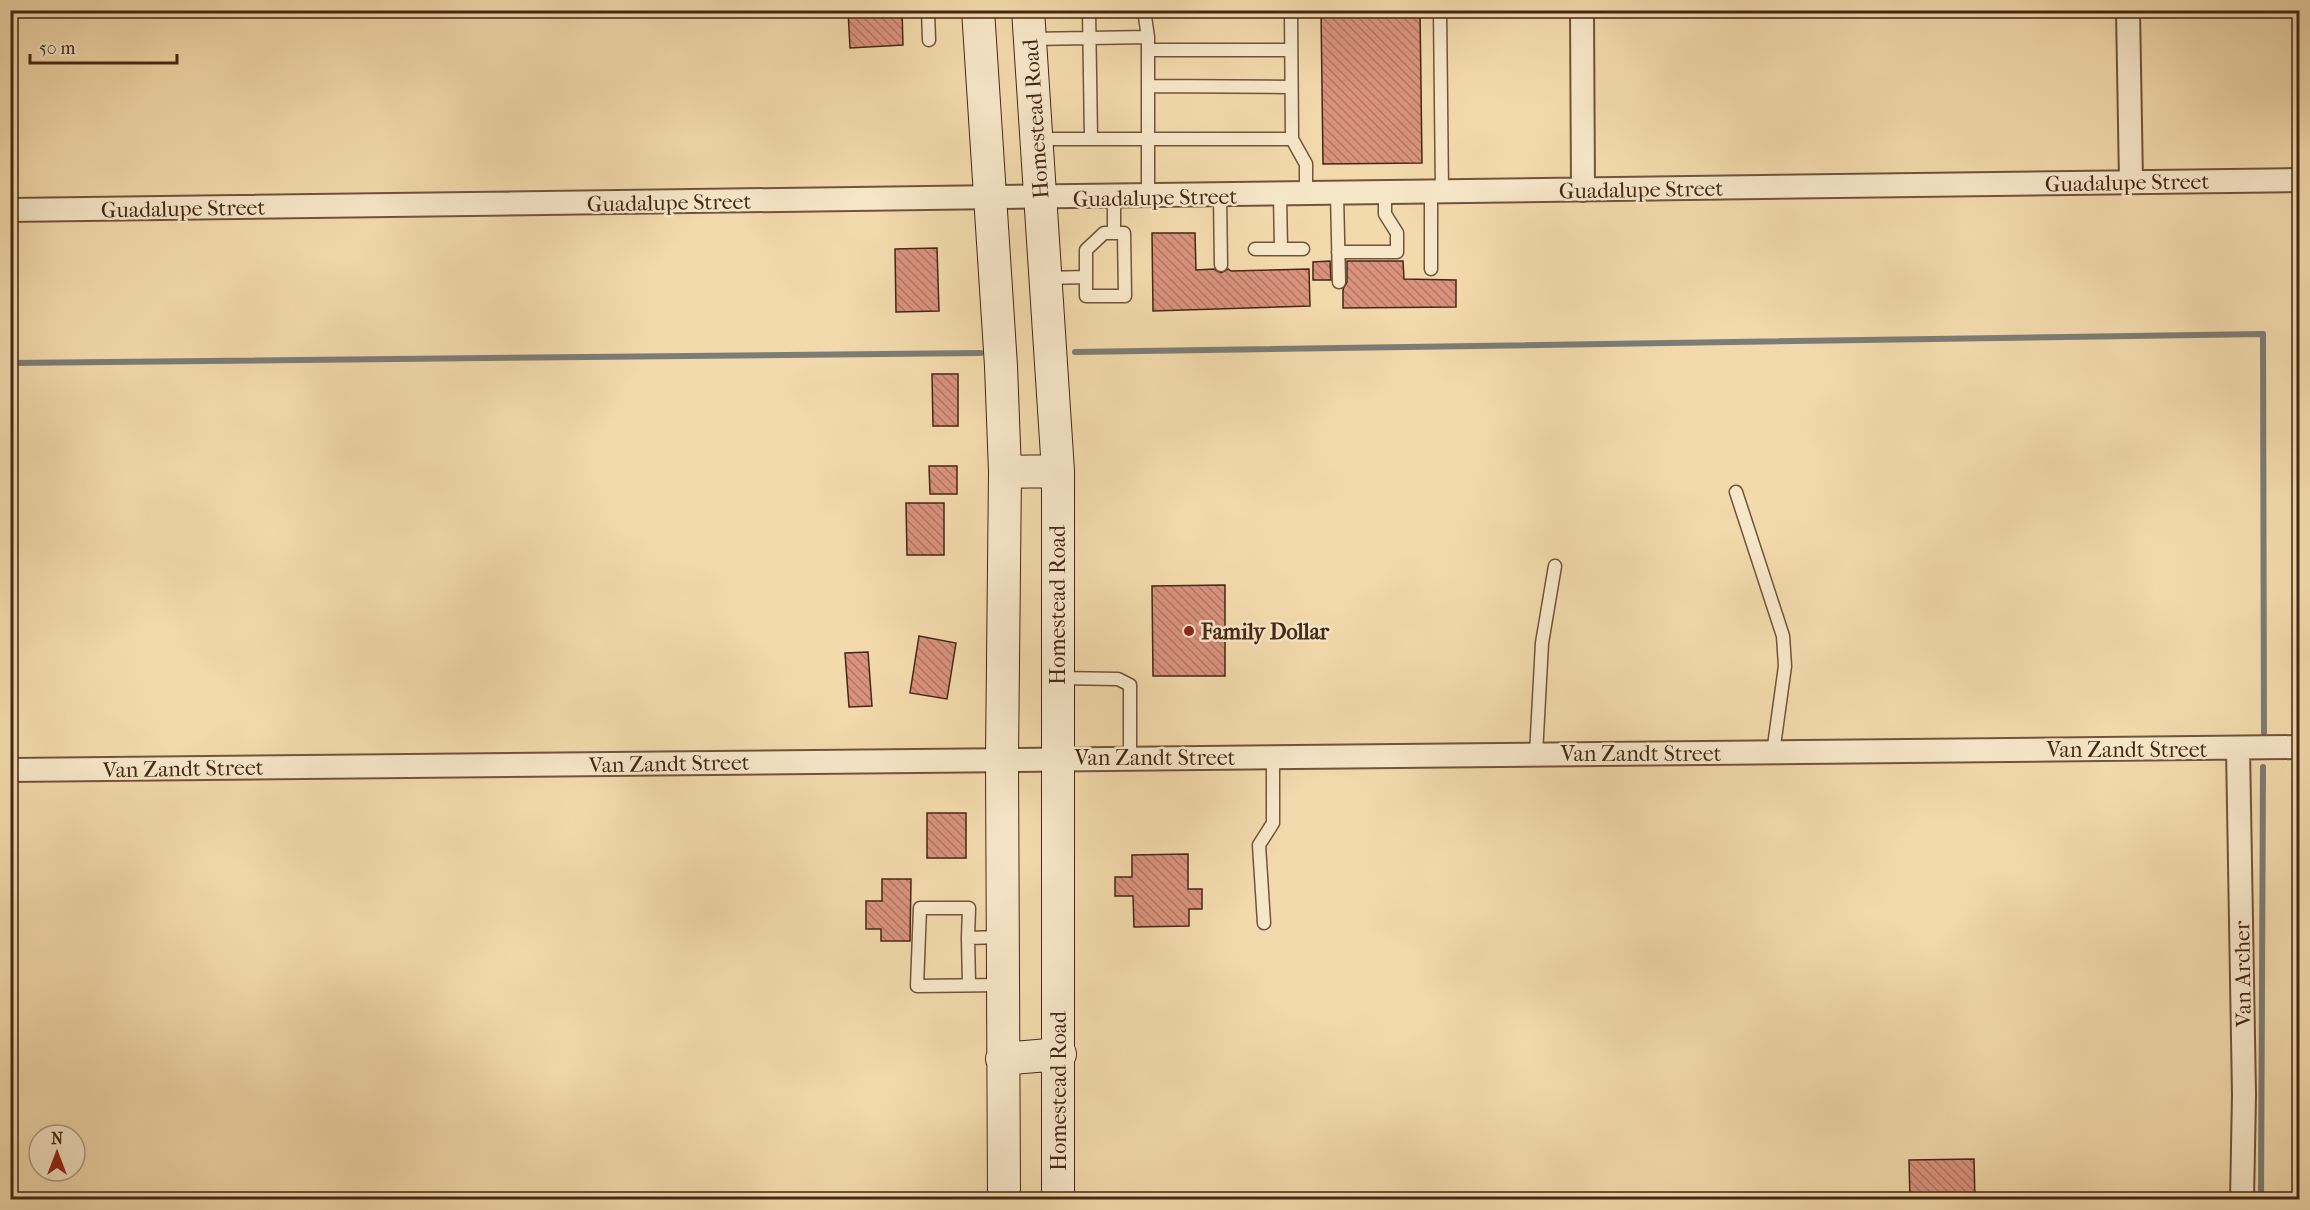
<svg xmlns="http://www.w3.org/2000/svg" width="2310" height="1210" font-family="'IM FELL French Canon',serif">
	<defs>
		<pattern id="building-back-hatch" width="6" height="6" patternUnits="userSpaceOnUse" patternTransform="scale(1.5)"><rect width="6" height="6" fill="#da927d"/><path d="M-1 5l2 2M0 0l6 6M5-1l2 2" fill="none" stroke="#b27765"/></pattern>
	</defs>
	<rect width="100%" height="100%" fill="#f3daac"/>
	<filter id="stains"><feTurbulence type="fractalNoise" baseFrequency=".00333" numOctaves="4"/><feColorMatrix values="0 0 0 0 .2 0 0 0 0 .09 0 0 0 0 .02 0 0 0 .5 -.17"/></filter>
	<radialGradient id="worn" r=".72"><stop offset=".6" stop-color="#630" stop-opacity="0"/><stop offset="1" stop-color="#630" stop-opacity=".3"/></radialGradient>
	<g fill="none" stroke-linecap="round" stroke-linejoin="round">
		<!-- stream -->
		<path stroke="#7c7d76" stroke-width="6" d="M1075,352L2263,334L2264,733
			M10,363L981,353
			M2261,1200L2263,767"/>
	</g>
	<!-- building -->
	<path fill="url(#building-back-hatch)" stroke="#442717" stroke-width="1.5" d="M848,10H902L903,45L850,48Z
		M1321,10H1420L1422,163L1323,164Z
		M1152,233H1195L1196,270L1214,269L1221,273L1228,269L1231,271L1309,269L1310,306L1153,311Z
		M937,248L939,311L896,312L895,249Z
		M1330,261L1331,280H1313V262Z
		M1347,261H1403L1404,279L1456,280V307L1343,308V289L1347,282Z
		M932,374H958V426H933Z
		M929,466H957V494H930Z
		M906,503H944V555H907Z
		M1225,585V676H1153L1152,586Z
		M919,636L956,643L947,699L910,693Z
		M868,652L872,706L849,707L845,653Z
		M927,813H966V858H927Z
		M1188,854V889H1202V909H1189V926L1134,927L1133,896H1115V877H1132V855Z
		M882,879H911L910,941H881V929H866V901H882Z
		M1974,1159L1975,1200H1910L1909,1160Z"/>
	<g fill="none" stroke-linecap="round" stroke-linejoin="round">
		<defs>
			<path id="service" d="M928,10L929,40
				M1089,10L1091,139
				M1144,10L1148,37V197
				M1440,10L1442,192
				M1031,39L1148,37
				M1148,50H1291
				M1148,86L1291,87
				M1038,139H1292L1291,10
				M1292,139L1306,164V194
				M1337,194L1339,282
				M1280,195L1281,249
				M1220,196L1221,265
				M1114,197V233
				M1104,233H1124L1125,296H1086V250Z
				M1255,249H1303
				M1338,252H1397V233L1385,214V193
				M1431,269V192
				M1047,278L1086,277
				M1736,492L1783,636L1785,666L1773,753
				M1058,678L1118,679L1130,685V757
				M1536,754L1542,643L1555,566
				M1264,923L1259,845L1273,823V756
				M1001,937L968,938L969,908H920L917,986L1002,985
				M968,938L969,985"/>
			<path id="minor" d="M1582,10L1583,190
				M2128,10L2131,182
				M10,210L2300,180
				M2238,748L2244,1095L2242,1200
				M10,770L2300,747"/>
			<path id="secondary" d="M978,10L1001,366L1005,472L1002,758L1004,1200
				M1028,10L1058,471V1200
				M1005,472L1058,471
				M1002,1059L1060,1054"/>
		</defs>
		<!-- service casing -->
		<use href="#service" stroke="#70543c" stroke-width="15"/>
		<!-- minor casing -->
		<use href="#minor" stroke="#70543c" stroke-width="26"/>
		<!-- secondary casing -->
		<use href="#secondary" stroke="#442717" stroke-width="34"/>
		<!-- service -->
		<use href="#service" stroke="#f7e7c9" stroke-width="12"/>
		<!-- minor -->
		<use href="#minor" stroke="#f7e7c9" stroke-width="22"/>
		<!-- secondary -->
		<use href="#secondary" stroke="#f7e7c9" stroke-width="32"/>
	</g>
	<!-- markers -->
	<circle fill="#8f2418" stroke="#f7e7c9" stroke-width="2" cx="1189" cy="631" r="6"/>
	<g text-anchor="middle" stroke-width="5" stroke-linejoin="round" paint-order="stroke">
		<!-- street labels -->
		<g font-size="22" fill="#442717" stroke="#f7e7c9">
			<text transform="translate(1035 119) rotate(-94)" y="8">Homestead Road</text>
			<text transform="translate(2127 182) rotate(-1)" y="8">Guadalupe Street</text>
			<text transform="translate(1641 189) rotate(-1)" y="8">Guadalupe Street</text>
			<text transform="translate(1155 197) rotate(-1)" y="8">Guadalupe Street</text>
			<text transform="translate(669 202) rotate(-1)" y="8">Guadalupe Street</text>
			<text transform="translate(183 208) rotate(-1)" y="8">Guadalupe Street</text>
			<text transform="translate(1057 605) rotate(-90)" y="8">Homestead Road</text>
			<text x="2127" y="757">Van Zandt Street</text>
			<text x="1641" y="761">Van Zandt Street</text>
			<text x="1155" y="765">Van Zandt Street</text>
			<text transform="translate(669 763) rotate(-1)" y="8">Van Zandt Street</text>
			<text transform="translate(183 768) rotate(-1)" y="8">Van Zandt Street</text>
			<text transform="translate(2242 974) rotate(-91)" y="8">Van Archer</text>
			<text transform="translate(1058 1091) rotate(-90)" y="8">Homestead Road</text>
		</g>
		<!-- poi labels -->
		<g font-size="22" font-weight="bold" fill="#442717" stroke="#f7e7c9" text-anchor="start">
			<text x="1201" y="639">Family Dollar</text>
		</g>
	</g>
	<!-- margin -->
	<rect width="2310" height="1210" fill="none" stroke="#f3daac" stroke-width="36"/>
	<rect x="12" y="12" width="2286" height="1186" fill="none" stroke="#442717" stroke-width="3"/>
	<rect x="18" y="18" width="2274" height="1174" fill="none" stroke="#442717" stroke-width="1.5"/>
	<!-- north arrow -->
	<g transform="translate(57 1153)"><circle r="28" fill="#f7e7c9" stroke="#af9a82" stroke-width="1.5"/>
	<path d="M0-4.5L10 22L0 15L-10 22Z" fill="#8f2418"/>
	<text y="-9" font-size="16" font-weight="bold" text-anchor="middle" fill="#442717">N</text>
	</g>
	<!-- scale -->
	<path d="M30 54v9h147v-9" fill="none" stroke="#442717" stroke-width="3"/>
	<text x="39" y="54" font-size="18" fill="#442717" stroke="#f7e7c9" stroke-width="4.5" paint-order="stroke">50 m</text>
	<rect width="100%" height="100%" filter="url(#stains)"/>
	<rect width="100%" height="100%" fill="url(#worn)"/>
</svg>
